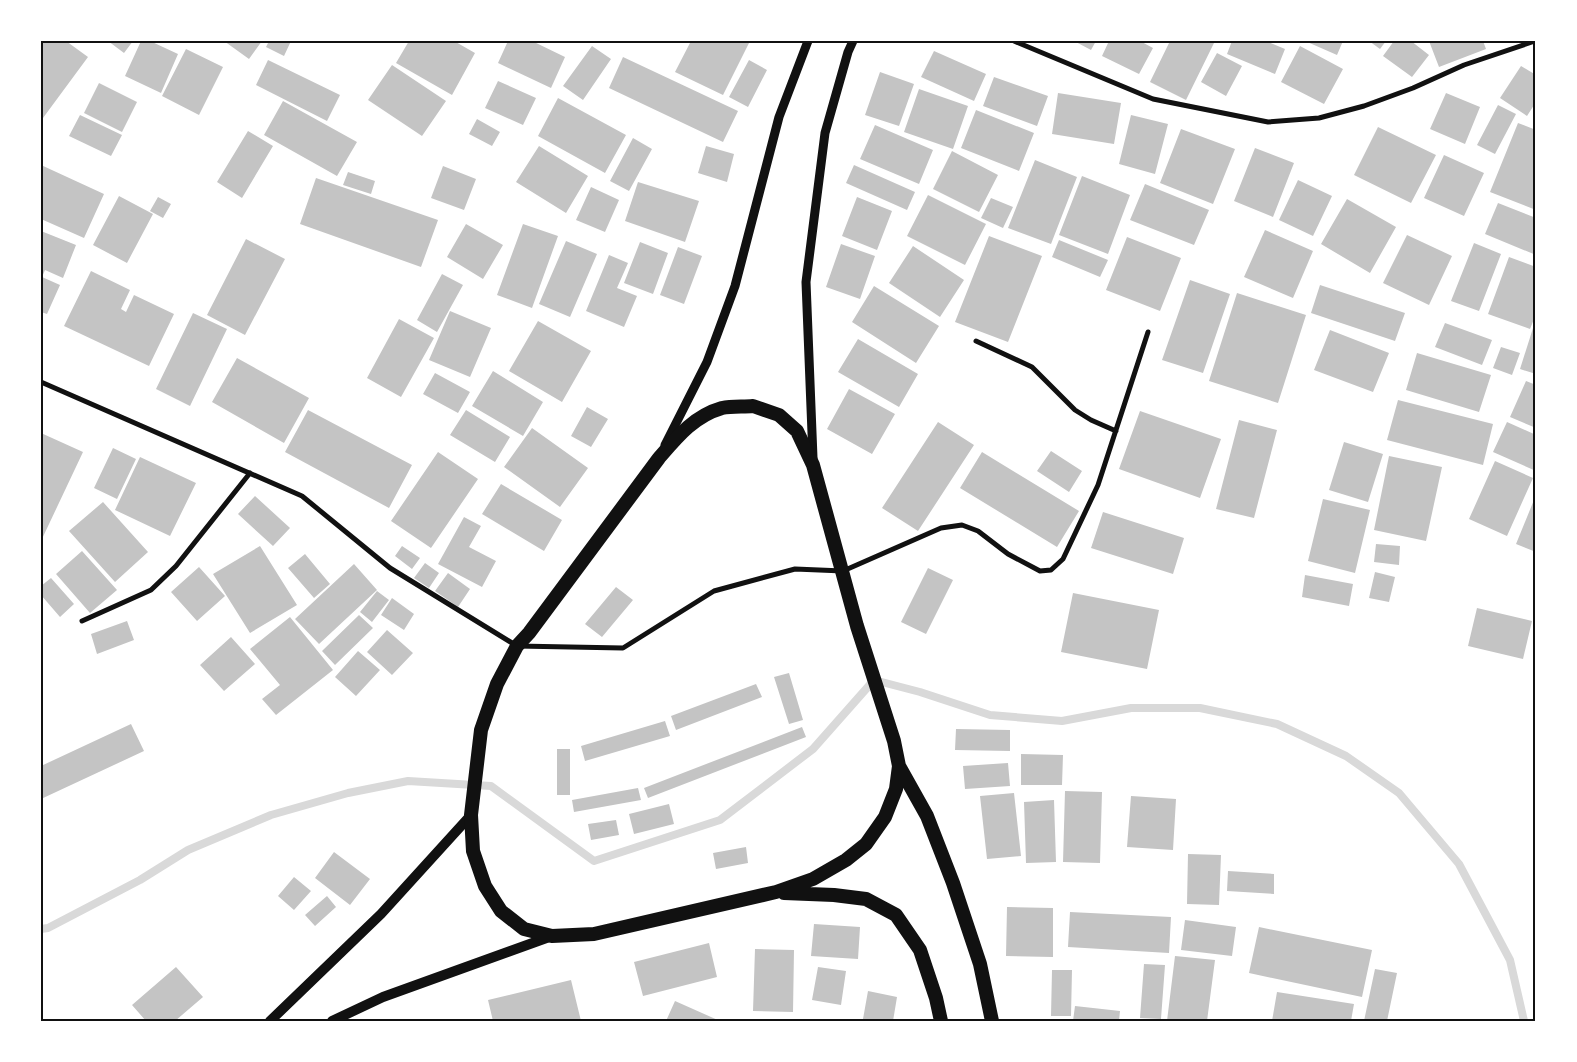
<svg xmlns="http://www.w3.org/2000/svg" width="1577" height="1062" font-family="Barlow,sans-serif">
	<rect width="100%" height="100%" fill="#fff"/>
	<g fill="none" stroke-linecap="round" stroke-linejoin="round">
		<!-- stream -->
		<path stroke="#d9d9d9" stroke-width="8" d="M41,929L48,928L140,880L188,850L271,815L348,793L408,781L491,786L594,861L720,820L813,749L874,680L920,692L990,715L1062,721L1131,708H1200L1277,724L1346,756L1399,793L1459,864L1510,960L1524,1021"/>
	</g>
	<!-- building -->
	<path fill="#c4c4c4" d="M41,41H66L88,57L43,118L41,116Z
		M108,41H133L124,53Z
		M141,41H150L178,54L161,93L125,76Z
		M224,41H262L249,59Z
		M269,41H291L284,56L266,47Z
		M409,41H454L475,53L452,95L396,63Z
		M508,41H532L565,57L551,88L498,63Z
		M691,41H750L723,95L675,72Z
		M1074,41H1096L1091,50Z
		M1109,41H1140L1153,48L1139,74L1102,56Z
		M1170,41H1211L1214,43L1186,100L1150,82Z
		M1232,41H1266L1285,49L1275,74L1227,54Z
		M1305,41H1343L1337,55Z
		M1369,41H1386L1380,49Z
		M1394,41H1411L1429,55L1412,77L1383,56Z
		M1429,41H1483L1486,49L1439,67Z
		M592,46L611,59L583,100L563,86Z
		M1300,46L1343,69L1324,104L1281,82Z
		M186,49L223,67L199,115L162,96Z
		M934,51L986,74L974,101L921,77Z
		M1217,53L1242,66L1226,96L1201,82Z
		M623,57L738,111L723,142L609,88Z
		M268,60L340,95L327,121L256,85Z
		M749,60L767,70L748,107L729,97Z
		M392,65L446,101L422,136L368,100Z
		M1521,66L1536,75V102L1527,116L1500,98Z
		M880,72L914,84L899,126L865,115Z
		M994,77L1048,96L1037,126L983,106Z
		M498,81L536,98L523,125L485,108Z
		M99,83L137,102L122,132L84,113Z
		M919,89L968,106L953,149L904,132Z
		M1058,93L1121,103L1114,144L1052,134Z
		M1446,93L1480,107L1465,144L1430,129Z
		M558,98L626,135L605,173L538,136Z
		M283,101L357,142L337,176L264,135Z
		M1498,105L1516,114L1495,154L1477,145Z
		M976,110L1034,133L1019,171L961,148Z
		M80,115L122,135L111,156L69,136Z
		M1131,115L1168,124L1155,174L1119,164Z
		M477,119L500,132L492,146L469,134Z
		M1518,123L1536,130V210L1490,192Z
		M875,125L933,150L919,184L860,159Z
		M1378,127L1436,155L1411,203L1354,175Z
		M1181,129L1235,149L1213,204L1160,183Z
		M248,131L273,146L242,198L217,182Z
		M633,138L652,149L629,191L610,181Z
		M539,146L588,176L566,213L516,182Z
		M706,146L734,154L727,182L698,173Z
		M1255,148L1294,163L1273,217L1234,201Z
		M952,151L998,175L979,212L933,189Z
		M1444,155L1484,173L1464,216L1424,198Z
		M1035,160L1077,177L1051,244L1008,228Z
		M41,165L104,194L84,238L41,219Z
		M854,165L915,192L907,210L846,183Z
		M443,166L476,179L464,210L431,198Z
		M348,172L375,181L371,194L343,185Z
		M1082,176L1130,195L1108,254L1059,235Z
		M316,178L438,220L421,267L300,224Z
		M1298,180L1332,196L1313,236L1279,220Z
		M638,182L699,201L685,242L625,221Z
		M1145,184L1209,210L1194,245L1130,220Z
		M591,187L619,200L605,232L576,220Z
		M928,195L986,224L965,265L907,236Z
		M119,196L153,214L127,263L93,245Z
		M158,197L171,204L163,218L150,211Z
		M857,197L892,211L877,250L842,236Z
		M991,198L1013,207L1003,228L981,218Z
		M1347,199L1396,227L1370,273L1321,244Z
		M1498,203L1536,218V255L1485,234Z
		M466,224L503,245L483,279L447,257Z
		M523,224L558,236L532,308L497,295Z
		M1265,230L1313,251L1293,298L1244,277Z
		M41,231L76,245L63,278L45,270L42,277L60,285L47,314L41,312Z
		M1407,235L1452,256L1429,305L1383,283Z
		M989,236L1042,256L1008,342L955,322Z
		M1127,237L1181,258L1160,311L1106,290Z
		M246,239L285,259L245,335L207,315Z
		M1059,240L1108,260L1100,277L1052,257Z
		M566,241L597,254L570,317L539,304Z
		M640,242L668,253L653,294L624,283Z
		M1474,243L1501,254L1479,311L1451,301Z
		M841,244L875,256L860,299L826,287Z
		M913,246L964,280L940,317L889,283Z
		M678,247L702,256L684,304L660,295Z
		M609,255L628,263L617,288L637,296L624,327L586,311Z
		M1509,257L1536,267V314L1530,329L1488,314Z
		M91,271L130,290L121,309L126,312L134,295L174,314L149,366L64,326Z
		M442,274L463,285L437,332L417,320Z
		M1190,280L1230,294L1203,373L1162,360Z
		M1320,285L1405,313L1395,341L1311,313Z
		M874,286L939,326L916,363L852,322Z
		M1237,293L1306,315L1278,403L1209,381Z
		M450,311L491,328L470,377L429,360Z
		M193,313L227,329L190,406L156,389Z
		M399,319L434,338L401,397L367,378Z
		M538,321L591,351L562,402L509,371Z
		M1445,323L1492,340L1482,365L1435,347Z
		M1533,328L1536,329V374L1520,369Z
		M1330,330L1389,353L1373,392L1314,370Z
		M858,339L918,374L899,407L838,372Z
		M1501,347L1520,353L1512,375L1493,368Z
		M1417,353L1491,375L1479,412L1406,390Z
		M237,358L309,398L284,443L212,402Z
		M493,371L543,402L523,436L472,406Z
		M435,373L470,392L458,413L423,394Z
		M1526,381L1536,385V428L1510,417Z
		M849,389L895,414L872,454L827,429Z
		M1398,400L1493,424L1483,465L1387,440Z
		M587,407L608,419L591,447L571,436Z
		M308,410L412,465L389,508L285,452Z
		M466,410L510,437L495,462L450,435Z
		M1140,411L1221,439L1200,498L1119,469Z
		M1239,420L1277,430L1254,518L1216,509Z
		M938,422L974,445L918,531L882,508Z
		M1507,422L1536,435V471L1493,452Z
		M532,428L588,468L560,507L504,467Z
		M41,433L83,452L41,541Z
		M1344,442L1383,454L1368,502L1329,490Z
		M113,448L136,459L117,499L94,488Z
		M1051,451L1082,471L1069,492L1037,471Z
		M438,452L478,479L431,548L391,521Z
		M982,452L1079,511L1057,547L960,488Z
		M1389,456L1442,467L1426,541L1374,530Z
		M140,457L196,483L170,536L115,510Z
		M1495,461L1533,478L1507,536L1469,519Z
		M501,484L562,520L544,551L482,514Z
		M1536,495V552L1516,544Z
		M255,496L290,528L273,546L238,514Z
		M1323,499L1370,510L1355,573L1308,561Z
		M103,502L148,552L115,582L69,531Z
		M1103,512L1184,538L1173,574L1091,548Z
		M464,517L481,526L469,547L496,561L482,587L438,564Z
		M1376,544L1400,546L1399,565L1374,562Z
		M260,546L297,605L250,633L213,574Z
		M402,546L420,558L412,569L395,556Z
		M82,551L117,590L90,613L56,574Z
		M305,554L330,584L314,598L288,568Z
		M425,563L439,573L429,588L414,578Z
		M354,564L377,590L319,644L295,619Z
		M199,567L225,596L197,621L171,592Z
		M928,568L953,580L926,634L901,622Z
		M1375,572L1395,577L1389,602L1369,598Z
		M448,573L470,589L458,607L435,591Z
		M1305,575L1353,584L1349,606L1302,597Z
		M51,578L74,604L60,617L41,595V586Z
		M616,587L633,600L602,637L585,624Z
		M377,591L389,600L372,622L360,612Z
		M1073,593L1159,610L1147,669L1061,652Z
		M392,598L414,614L404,630L381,615Z
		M1477,608L1532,621L1523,659L1468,646Z
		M359,615L373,628L335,665L322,651Z
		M290,617L333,670L276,715L262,699L280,685L250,649Z
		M127,621L134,640L97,654L91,634Z
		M387,630L413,653L392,675L367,652Z
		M231,637L255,664L224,691L200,665Z
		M358,651L380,670L356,696L335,677Z
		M789,673L803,720L789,724L774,677Z
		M756,684L762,697L676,730L671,716Z
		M665,721L670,736L585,761L581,746Z
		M131,724L144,751L41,799V766Z
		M802,727L806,737L648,798L644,788Z
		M956,729L1010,730V751L955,750Z
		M557,749H570V795H557Z
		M1021,754L1063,755L1062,785H1021Z
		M1008,763L1010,786L965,789L963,766Z
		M638,788L641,800L574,812L572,800Z
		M1065,791L1102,792L1100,863L1063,862Z
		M1014,793L1021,856L987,859L980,796Z
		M1131,796L1176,799L1173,850L1127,847Z
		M1054,800L1056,862L1026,863L1024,802Z
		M669,804L674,824L634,834L629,814Z
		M616,820L619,835L591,840L588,824Z
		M746,847L748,863L716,869L713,853Z
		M334,852L370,879L350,905L315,878Z
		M1188,854L1221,855L1219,905L1187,904Z
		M1228,871L1274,874V894L1227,891Z
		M294,877L311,891L294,910L278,896Z
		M327,896L336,907L315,926L305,915Z
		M1007,907L1053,908V957L1006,956Z
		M1070,912L1171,917L1169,953L1068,947Z
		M1185,920L1236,927L1232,956L1181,950Z
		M814,924L860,927L858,959L811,956Z
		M1259,927L1372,950L1362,997L1249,973Z
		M709,943L717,977L643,996L634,962Z
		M755,949L794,950L793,1012L753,1011Z
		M1175,956L1215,960L1207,1021H1167Z
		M1144,964L1165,965L1161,1019L1140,1018Z
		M176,967L203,997L175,1021H146L132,1005Z
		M818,967L846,971L841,1005L812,1000Z
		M1375,969L1397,973L1387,1021H1364Z
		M1052,970H1072L1071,1016H1051Z
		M571,980L581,1021H493L488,1000Z
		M868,991L897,997L893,1021L863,1019Z
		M1277,992L1354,1004L1351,1021H1272Z
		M675,1001L720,1021H666Z
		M1075,1006L1120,1011L1119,1021H1073Z"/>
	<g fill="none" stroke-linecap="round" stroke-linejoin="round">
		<!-- minor -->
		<path stroke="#111" stroke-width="5" d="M1014,41L1153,99L1268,122L1319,118L1364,106L1413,88L1464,65L1535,41
			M976,341L1032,367L1075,410L1091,420L1116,431
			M41,382L302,496L390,568L517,646L623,648L714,591L795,569L843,571L941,528L962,525L978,531L1008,554L1040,571L1051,570L1063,559L1098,485L1148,332
			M82,621L151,590L176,566L250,473"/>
		<!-- tertiary -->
		<path stroke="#111" stroke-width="9" d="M665,445L707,362L735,286L779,117L808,41
			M813,458L806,282L825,133L848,52L853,41"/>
		<!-- secondary -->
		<path stroke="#111" stroke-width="10" d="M270,1021L381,914L471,815
			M332,1021L383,997L552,936"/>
		<!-- trunk -->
		<path stroke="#111" stroke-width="14" d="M753,406L779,415L797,431L813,465L857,626L894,741L899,766L896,789L885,817L866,844L846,860L813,879L776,892L594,934L552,936L524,929L501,911L485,886L473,851L471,815L481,730L497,684L517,646L529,633L659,458C677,437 694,416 722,408C732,406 744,407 753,406Z
			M899,766L927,816L953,883L980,964L992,1021
			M784,893L834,895L866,899L896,915L920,950L936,998L941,1021"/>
	</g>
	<!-- border -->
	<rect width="1577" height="1062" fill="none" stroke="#ffffff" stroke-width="85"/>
	<rect x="42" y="42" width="1492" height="978" fill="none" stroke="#111" stroke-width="2"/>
</svg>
